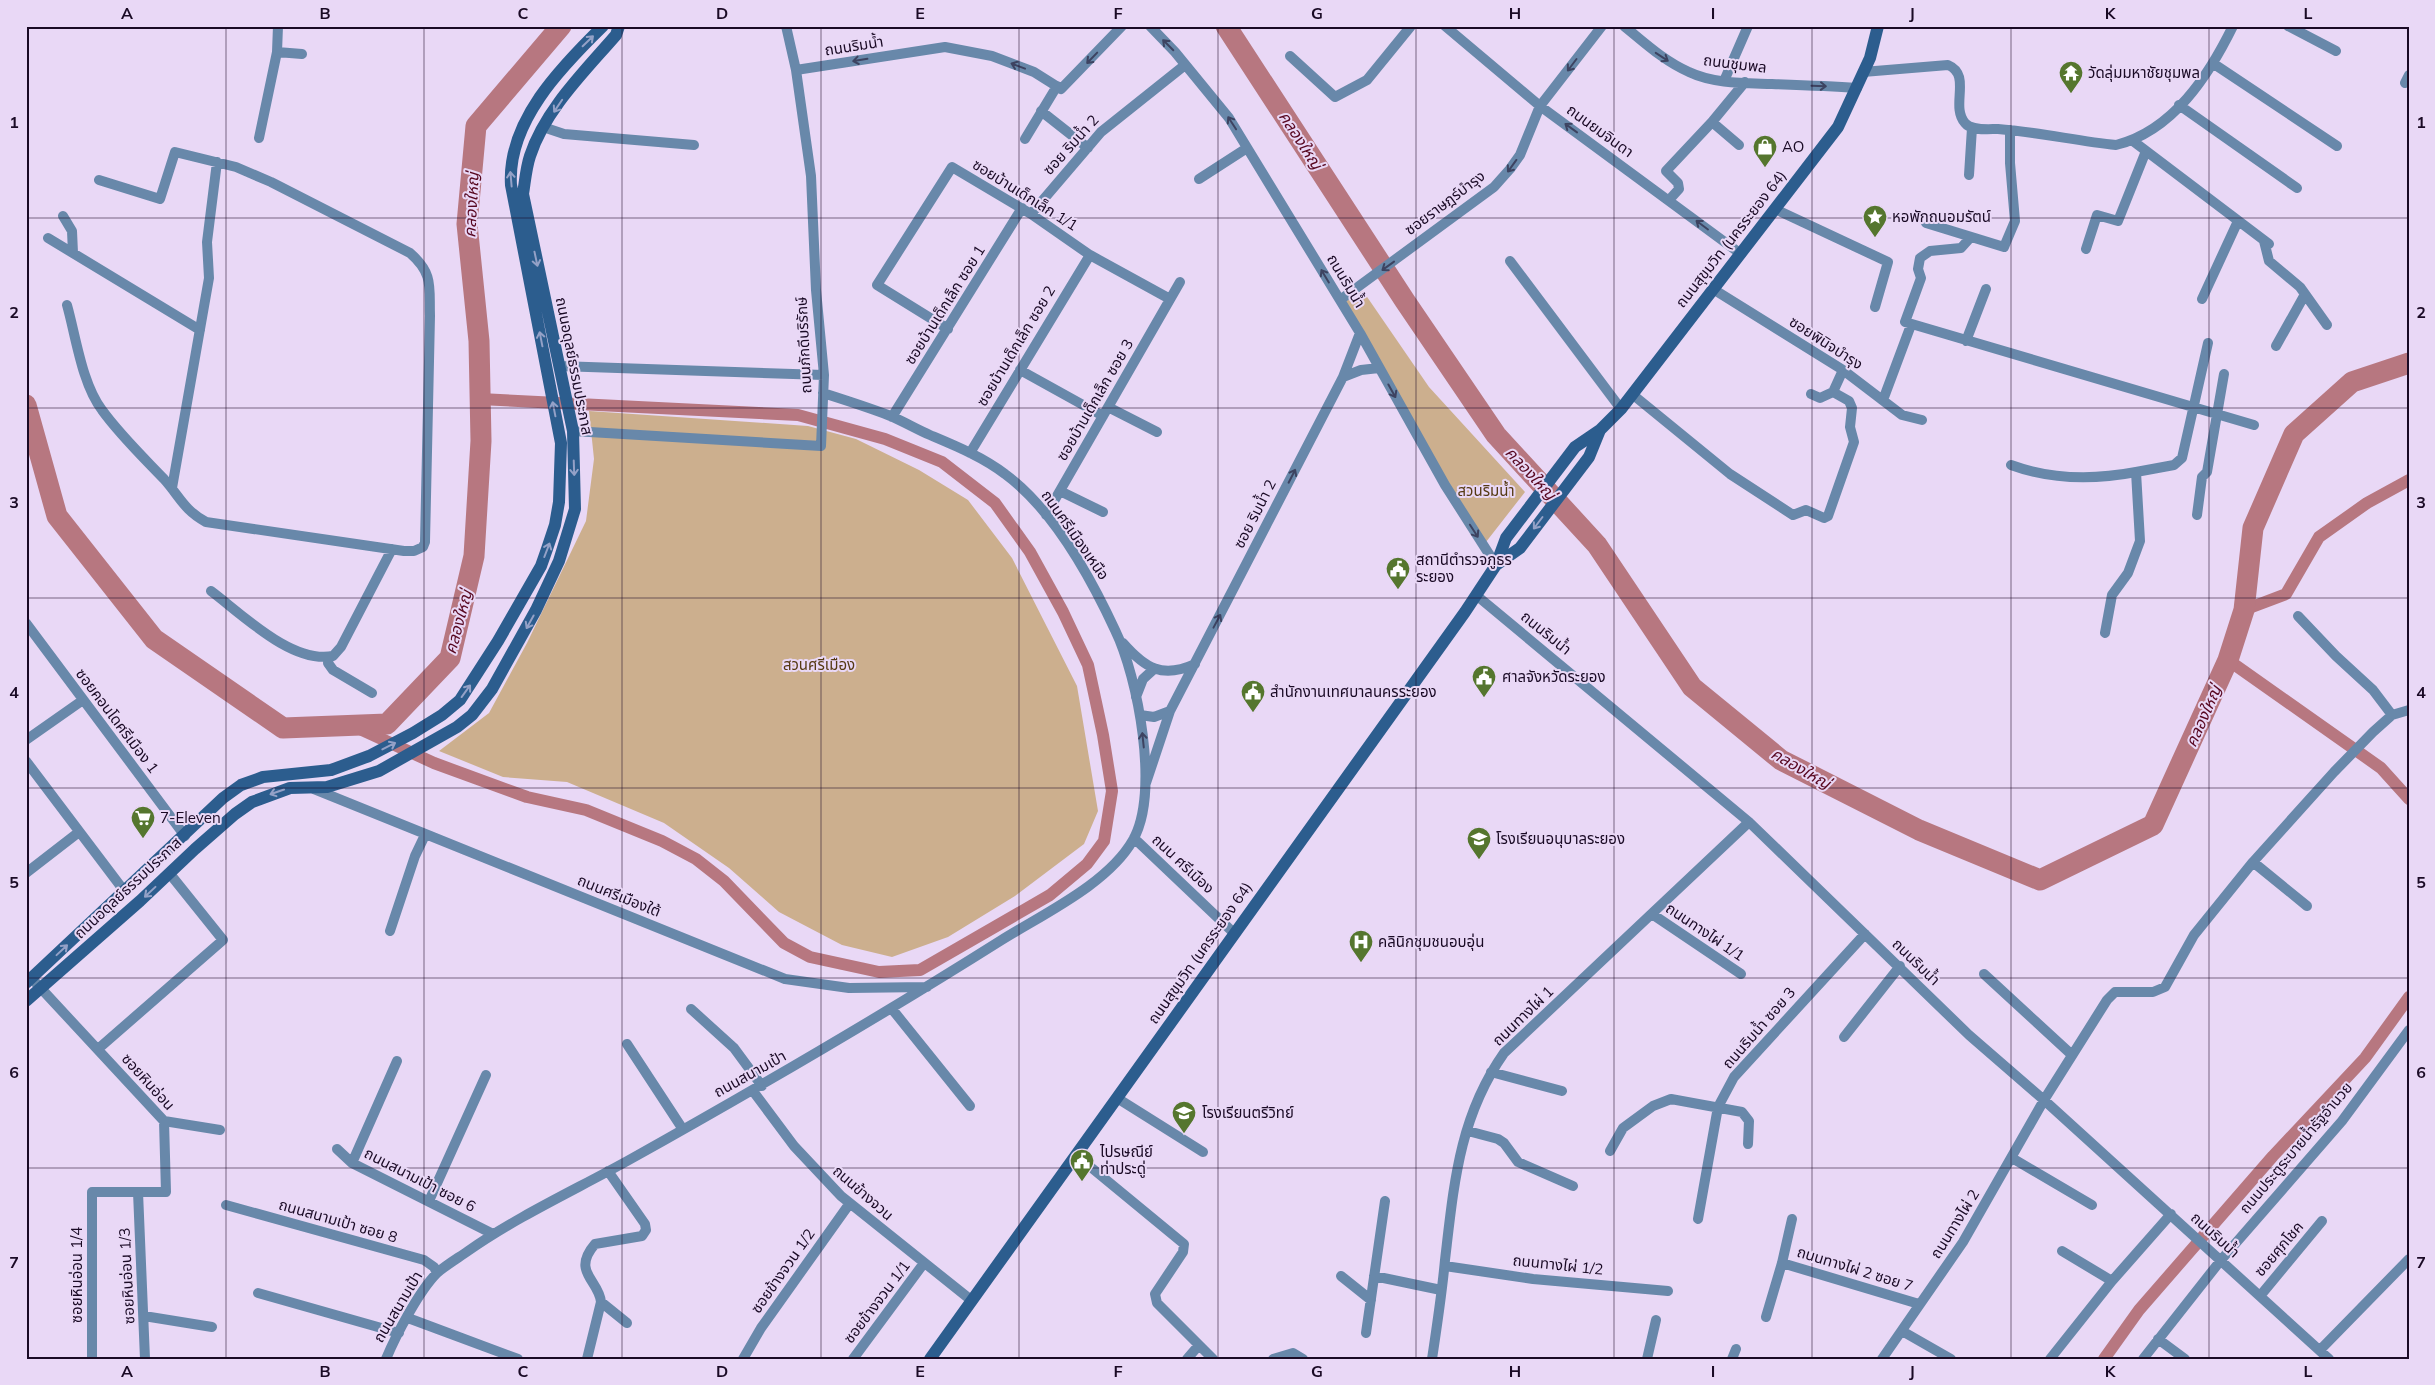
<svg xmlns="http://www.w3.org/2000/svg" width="2435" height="1385" font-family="Mulish,'Noto Sans Thai',sans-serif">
	<rect width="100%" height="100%" fill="#e9d8f6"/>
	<!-- green -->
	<path fill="#ccaf8e" d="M1363,291L1429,387L1525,492L1486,542L1444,478L1345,302Z
		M589,411L808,426L856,439L919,470L968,500L1012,558L1077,686L1098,811L1084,844L1015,896L948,937L892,957L842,945L779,912L729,868L664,823L567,782L503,777L439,751L489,713L527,643L586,521L594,459Z"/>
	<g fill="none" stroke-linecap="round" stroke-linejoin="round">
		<!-- canal -->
		<path stroke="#b77780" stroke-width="12" d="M2244,610L2286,594L2319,537L2367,503L2409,480
			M2228,660L2381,768L2409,799
			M349,724L434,763L527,797L586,810L662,841L696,859L724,881L784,943L810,957L879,972L920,970L1050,895L1087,864L1104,841L1112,791L1103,735L1088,665L1063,612L1030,552L995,503L942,462L885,439L798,415L480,399
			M2104,1359L2139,1310L2273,1156L2365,1058L2409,997"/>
		<!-- river -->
		<path stroke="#b77780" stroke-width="21" d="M1226,26L1405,301L1496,435L1597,545L1692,687L1781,760L1919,830L2040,880L2153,825L2228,660L2244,610L2253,528L2294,434L2352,382L2409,363
			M26,405L57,516L154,639L283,728L387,724L450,658L474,556L481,441L479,341L467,224L476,126L561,26"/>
		<!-- street -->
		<path stroke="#6888aa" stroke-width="10" d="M1150,26L1175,52L1229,118L1360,333L1445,485L1496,565
			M1445,26L1540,106L1741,254
			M1624,26C1645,43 1664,61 1689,72C1714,84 1746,83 1772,84C1801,85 1829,86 1857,88
			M2288,26L2336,51
			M277,52L302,54
			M1290,56L1335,97L1367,80L1411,26
			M2214,64L2337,146
			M796,70L945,47L992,56L1034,72L1061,89L1122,26
			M1863,72L1948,65C1972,75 1950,106 1965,123C1971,131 1988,129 1998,129C2038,132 2077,141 2116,145C2173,131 2209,75 2233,26
			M1724,81L1748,26
			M2405,83L2409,75
			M2179,105L2297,188
			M1041,111L1088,148
			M1712,122L1739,145
			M543,127L564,134L694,145
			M259,138L277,52L278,26
			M1025,139L1057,86
			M2133,141L2269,244
			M1969,175L1972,128
			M1199,179L1247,148
			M1669,200L1679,189L1678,183L1666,171L1712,122L1745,82
			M1775,209L1888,262L1875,307
			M1031,214L1101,132L1185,65
			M63,216L72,231L73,253
			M1926,223L2004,247L2015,221L2010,163V130
			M48,238L200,330
			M1970,238L1961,248L1930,251L1920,258L1918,269L1921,278L1905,322L2254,425
			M2264,241L2269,261L2300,287L2327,325
			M2086,249L2097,215L2118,221L2146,151
			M1510,261L1621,409
			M1713,289L1843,370L1902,415L1922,420
			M2202,299L2238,221
			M1340,300L1494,187L1510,169L1520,155L1540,106L1602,26
			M67,305C76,337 82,384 102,410C120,435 143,457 164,479C180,497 184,510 206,522L404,551H414L423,547L425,542L430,316C429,287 434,274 410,253L271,182L236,167L175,152L160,199L99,180
			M948,329L877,285L952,167L1031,214L1090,255L1170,299
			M1966,341L1986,289
			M2276,346L2304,296
			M559,366L824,375
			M1020,370L1103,416
			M1343,377L1361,370L1379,368
			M1632,394L1730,474L1793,515L1806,510L1824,518L1828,516L1854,442L1850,427L1852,408L1849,401L1833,392L1843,370
			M1811,394L1820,398L1833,392
			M1883,400L1911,325
			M1108,407L1157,432
			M892,417L1022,208
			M573,431L821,446L824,375L816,290L811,176L796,70L786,26
			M970,453L1090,255
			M2011,465C2052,480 2094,480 2136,472
			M172,488L209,278L207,242L217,162
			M1060,491L1103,512
			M1046,515L1180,282
			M2197,515L2202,477L2207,472L2224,374
			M211,591C243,615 292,664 333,656L341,647L392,549
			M1476,595L1749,822L1969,1035L2044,1100L2329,1359
			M2298,616L2336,656L2373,690L2392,715
			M26,623L185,836
			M2105,633L2112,595L2128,573L2140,541L2136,472L2174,465L2182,458L2208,343
			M1123,643C1145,668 1162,679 1195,664
			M329,657L328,663L333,670L372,693
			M1136,697L1143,679L1154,669
			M1140,715L1154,717L1170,711
			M26,740L83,700
			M26,761L125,892
			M1146,783L1170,711L1343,377L1360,333
			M314,789L785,979L849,988L927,987
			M1134,838L1234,933
			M2253,862L2334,772L2373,732L2392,715L2409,710
			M26,873L79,832
			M1652,914L1741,974
			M390,931L415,856L425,835
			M1984,974L2072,1055
			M36,983L164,1121L166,1192H92V1359
			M691,1009L734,1048L762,1086
			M892,1009L970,1106
			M1844,1037L1900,966
			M627,1044L682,1128
			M98,1049L223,940L170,874
			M1491,1072L1562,1091
			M753,1091L794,1146L841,1196L971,1300
			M1117,1098L1203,1152
			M164,1121L220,1130
			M1468,1131L1498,1139L1504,1143L1518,1162L1573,1186
			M337,1149L352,1163L493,1234
			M1610,1151L1623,1128L1653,1106L1671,1099L1742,1112L1749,1121L1748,1144
			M1076,1155L1184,1244L1183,1252L1155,1294L1157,1303L1213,1359
			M2012,1158L2092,1205
			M352,1163L397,1061
			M138,1192L145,1359
			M429,1201L486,1075
			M226,1205L424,1260L434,1267L437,1273
			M1698,1219L1718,1107L1734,1077L1865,934
			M2062,1251L2112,1281
			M1782,1263L1919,1304
			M1445,1266L1533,1279L1668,1291
			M1341,1276L1371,1300
			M1374,1276L1441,1290
			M258,1293L399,1333
			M2260,1296L2322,1221
			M601,1302L627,1323
			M144,1316L212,1327
			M1766,1317L1782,1263L1792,1219
			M408,1318L518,1359
			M1902,1331L1951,1359
			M1366,1333L1385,1201
			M2158,1339L2185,1359
			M2320,1350L2409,1259
			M386,1359C396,1335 419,1291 437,1273C446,1265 458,1258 468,1251C518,1216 575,1190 629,1160C754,1090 878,1018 1000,941C1043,914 1108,884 1133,840C1160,793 1138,677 1115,630C1090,576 1054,510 1005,474C983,457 956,446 930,435C916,429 903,421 888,415C867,407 845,400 823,393
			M587,1359L601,1302C599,1280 571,1272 595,1244L642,1236L646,1230L645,1224L608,1171
			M743,1359L761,1328L850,1203
			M853,1359L924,1263
			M1187,1359L1199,1345
			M1273,1359L1293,1353L1303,1359
			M1432,1359C1437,1326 1442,1293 1445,1260C1454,1184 1459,1117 1504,1053L1749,822
			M1647,1359L1656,1320
			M1732,1359L1736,1349
			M1882,1359L1963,1242L2044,1100L2107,1000L2115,992H2153L2165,987L2194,935L2253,862L2307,906
			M2050,1359L2112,1281L2171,1214
			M2143,1359L2221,1260L2342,1121L2409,1030"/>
		<!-- secondary -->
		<path stroke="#2c5d8e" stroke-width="12" d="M1496,565L1520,548L1589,457L1600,430
			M26,983L223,798L241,785L263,777L331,770L369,756L413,733L442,715L460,700L498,641L541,566L547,549L555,525L559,502L561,443L511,185C507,122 561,67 603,26
			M26,1001L140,901L195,849L235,814L252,802L290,788L327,787L379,771L457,727L472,715L492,689L536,610L559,561L575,509L573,431L523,194C525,182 526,168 530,156C545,110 584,72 616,35L619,26
			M930,1359L1465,612L1496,565L1506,538L1575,447L1600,430L1621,409L1838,127L1870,58L1878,26"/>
	</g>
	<!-- one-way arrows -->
	<defs><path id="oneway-shaft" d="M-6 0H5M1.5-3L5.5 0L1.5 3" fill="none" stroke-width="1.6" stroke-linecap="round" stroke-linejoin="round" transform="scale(1.25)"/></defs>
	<g stroke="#94a1c7">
		<use href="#oneway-shaft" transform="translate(588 41) rotate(-44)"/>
		<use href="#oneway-shaft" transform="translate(558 106) rotate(124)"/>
		<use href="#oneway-shaft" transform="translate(511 179) rotate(-95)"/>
		<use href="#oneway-shaft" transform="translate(536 259) rotate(78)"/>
		<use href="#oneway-shaft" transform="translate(541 339) rotate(-101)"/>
		<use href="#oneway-shaft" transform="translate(554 409) rotate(-101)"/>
		<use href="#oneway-shaft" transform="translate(574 468) rotate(88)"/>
		<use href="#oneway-shaft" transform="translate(1538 523) rotate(127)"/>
		<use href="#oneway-shaft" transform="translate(547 550) rotate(-69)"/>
		<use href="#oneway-shaft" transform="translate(530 622) rotate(119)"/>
		<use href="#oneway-shaft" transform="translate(466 691) rotate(-54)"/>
		<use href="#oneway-shaft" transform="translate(389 746) rotate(-27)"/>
		<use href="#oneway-shaft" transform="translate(277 792) rotate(161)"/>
		<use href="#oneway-shaft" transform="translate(150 892) rotate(137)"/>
		<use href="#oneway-shaft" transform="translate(62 950) rotate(-43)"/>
	</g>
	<g stroke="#3d4361">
		<use href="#oneway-shaft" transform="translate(1168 45) rotate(-135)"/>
		<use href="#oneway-shaft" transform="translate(1662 57) rotate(33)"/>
		<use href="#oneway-shaft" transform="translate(1092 58) rotate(134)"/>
		<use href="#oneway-shaft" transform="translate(860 60) rotate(171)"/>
		<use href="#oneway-shaft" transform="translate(1572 65) rotate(127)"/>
		<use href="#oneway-shaft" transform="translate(1018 66) rotate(-159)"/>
		<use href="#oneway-shaft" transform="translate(1819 86) rotate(2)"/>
		<use href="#oneway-shaft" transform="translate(1232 123) rotate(-123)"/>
		<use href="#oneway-shaft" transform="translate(1571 128) rotate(-144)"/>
		<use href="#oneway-shaft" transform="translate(1512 166) rotate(126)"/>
		<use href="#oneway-shaft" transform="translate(1702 225) rotate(-143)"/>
		<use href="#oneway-shaft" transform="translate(1388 266) rotate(144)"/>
		<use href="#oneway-shaft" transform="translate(1325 276) rotate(-121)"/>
		<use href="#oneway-shaft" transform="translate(1392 391) rotate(61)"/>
		<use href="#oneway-shaft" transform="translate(1292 476) rotate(-63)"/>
		<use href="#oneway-shaft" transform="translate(1474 531) rotate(57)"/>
		<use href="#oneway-shaft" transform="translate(1217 621) rotate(-62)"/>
		<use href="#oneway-shaft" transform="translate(1143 740) rotate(-96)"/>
	</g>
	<!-- grid -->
	<path fill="none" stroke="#1a0a25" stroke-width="1" stroke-opacity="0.55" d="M226,26V1359M424,26V1359M622,26V1359M821,26V1359M1019,26V1359M1218,26V1359M1416,26V1359M1614,26V1359M1812,26V1359M2011,26V1359M2209,26V1359M26,218H2409M26,408H2409M26,598H2409M26,788H2409M26,978H2409M26,1168H2409"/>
	<!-- icons -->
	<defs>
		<symbol id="temple-pin" viewBox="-11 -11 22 30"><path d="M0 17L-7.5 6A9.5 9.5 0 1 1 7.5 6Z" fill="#55762e" stroke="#e9d8f6"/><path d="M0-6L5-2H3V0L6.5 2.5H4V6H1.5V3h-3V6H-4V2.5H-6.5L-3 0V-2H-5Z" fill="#fff"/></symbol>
		<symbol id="shop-pin" viewBox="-11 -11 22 30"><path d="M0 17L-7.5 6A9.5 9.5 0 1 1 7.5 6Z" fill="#55762e" stroke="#e9d8f6"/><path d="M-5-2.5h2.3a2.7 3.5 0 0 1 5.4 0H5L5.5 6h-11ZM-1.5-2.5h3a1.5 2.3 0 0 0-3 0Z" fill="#fff"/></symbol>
		<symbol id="sight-pin" viewBox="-11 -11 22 30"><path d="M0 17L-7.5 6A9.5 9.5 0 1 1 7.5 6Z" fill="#55762e" stroke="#e9d8f6"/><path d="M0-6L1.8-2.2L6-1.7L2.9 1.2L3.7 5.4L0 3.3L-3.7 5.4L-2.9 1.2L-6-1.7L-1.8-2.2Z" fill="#fff"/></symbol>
		<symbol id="civic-pin" viewBox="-11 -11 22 30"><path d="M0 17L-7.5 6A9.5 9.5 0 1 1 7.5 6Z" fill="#55762e" stroke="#e9d8f6"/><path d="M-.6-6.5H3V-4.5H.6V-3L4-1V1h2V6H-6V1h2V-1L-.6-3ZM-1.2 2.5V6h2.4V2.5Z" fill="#fff"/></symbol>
		<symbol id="supermarket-pin" viewBox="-11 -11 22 30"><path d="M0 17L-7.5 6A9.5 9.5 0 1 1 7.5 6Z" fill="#55762e" stroke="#e9d8f6"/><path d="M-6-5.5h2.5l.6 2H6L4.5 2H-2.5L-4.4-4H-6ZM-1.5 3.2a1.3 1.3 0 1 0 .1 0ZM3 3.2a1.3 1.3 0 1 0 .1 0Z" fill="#fff"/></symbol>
		<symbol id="school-pin" viewBox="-11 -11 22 30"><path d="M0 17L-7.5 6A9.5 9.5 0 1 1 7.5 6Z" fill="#55762e" stroke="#e9d8f6"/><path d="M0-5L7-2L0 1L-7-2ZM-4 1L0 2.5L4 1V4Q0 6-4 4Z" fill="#fff"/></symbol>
		<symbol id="hospital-pin" viewBox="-11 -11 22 30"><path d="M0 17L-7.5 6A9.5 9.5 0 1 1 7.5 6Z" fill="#55762e" stroke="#e9d8f6"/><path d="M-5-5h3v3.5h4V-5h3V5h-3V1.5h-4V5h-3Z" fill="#fff"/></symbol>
	</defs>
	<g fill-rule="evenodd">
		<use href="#temple-pin" x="2057" y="59" width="28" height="38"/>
		<use href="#shop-pin" x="1751" y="133" width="28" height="38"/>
		<use href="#sight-pin" x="1861" y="203" width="28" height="38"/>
		<use href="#civic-pin" x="1384" y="555" width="28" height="38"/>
		<use href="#civic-pin" x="1470" y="663" width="28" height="38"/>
		<use href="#civic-pin" x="1239" y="678" width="28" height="38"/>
		<use href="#supermarket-pin" x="129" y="804" width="28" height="38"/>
		<use href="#school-pin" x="1465" y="825" width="28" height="38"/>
		<use href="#hospital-pin" x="1347" y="928" width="28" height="38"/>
		<use href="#school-pin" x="1170" y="1099" width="28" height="38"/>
		<use href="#civic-pin" x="1068" y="1147" width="28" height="38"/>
	</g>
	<g text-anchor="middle" stroke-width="4" stroke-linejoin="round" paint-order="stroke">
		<!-- street labels -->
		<g font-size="15" fill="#1a0a25" stroke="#e9d8f6">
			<text transform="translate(854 46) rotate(-9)" y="5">ถนนริมน้ำ</text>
			<text transform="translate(1735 64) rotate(7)" y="5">ถนนชุมพล</text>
			<text transform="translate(1600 131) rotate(36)" y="5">ถนนยมจินดา</text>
			<text transform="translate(1071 145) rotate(-48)" y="5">ซอย ริมน้ำ 2</text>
			<text transform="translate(1025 195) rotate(32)" y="5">ซอยบ้านเด็กเล็ก 1/1</text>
			<text transform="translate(1445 203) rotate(-37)" y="5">ซอยราษฎร์บำรุง</text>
			<text transform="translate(1731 239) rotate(-52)" y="5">ถนนสุขุมวิท (นครระยอง 64)</text>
			<text transform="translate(1346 281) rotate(59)" y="5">ถนนริมน้ำ</text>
			<text transform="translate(945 305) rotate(-58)" y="5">ซอยบ้านเด็กเล็ก ซอย 1</text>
			<text transform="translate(1826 343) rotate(33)" y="5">ซอยพินิจบำรุง</text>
			<text transform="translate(804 345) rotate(-93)" y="5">ถนนภักดีบริรักษ์</text>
			<text transform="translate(1016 346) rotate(-59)" y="5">ซอยบ้านเด็กเล็ก ซอย 2</text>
			<text transform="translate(574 366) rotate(79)" y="5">ถนนอดุลย์ธรรมประภาส</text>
			<text transform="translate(1095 400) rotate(-60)" y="5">ซอยบ้านเด็กเล็ก ซอย 3</text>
			<text transform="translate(1255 514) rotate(-63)" y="5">ซอย ริมน้ำ 2</text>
			<text transform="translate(1075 535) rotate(55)" y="5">ถนนศรีเมืองเหนือ</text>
			<text transform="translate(1546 633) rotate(39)" y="5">ถนนริมน้ำ</text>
			<text transform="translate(117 721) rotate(53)" y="5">ซอยคอนโดศรีเมือง 1</text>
			<text transform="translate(1183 864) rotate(43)" y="5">ถนน ศรีเมือง</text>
			<text transform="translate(128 888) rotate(-43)" y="5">ถนนอดุลย์ธรรมประภาส</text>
			<text transform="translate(619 896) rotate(22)" y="5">ถนนศรีเมืองใต้</text>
			<text transform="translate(1705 932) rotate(34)" y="5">ถนนทางไผ่ 1/1</text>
			<text transform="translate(1200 953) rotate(-55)" y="5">ถนนสุขุมวิท (นครระยอง 64)</text>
			<text transform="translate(1916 962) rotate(44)" y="5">ถนนริมน้ำ</text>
			<text transform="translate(1523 1016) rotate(-44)" y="5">ถนนทางไผ่ 1</text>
			<text transform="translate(1759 1028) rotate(-49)" y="5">ถนนริมน้ำ ซอย 3</text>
			<text transform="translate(750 1074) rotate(-29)" y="5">ถนนสนามเป้า</text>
			<text transform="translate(148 1082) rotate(48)" y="5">ซอยหินอ่อน</text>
			<text transform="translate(2296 1148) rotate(-50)" y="5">ถนนประตูระบายน้ำรัฐอำนวย</text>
			<text transform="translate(420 1180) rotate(27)" y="5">ถนนสนามเป้า ซอย 6</text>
			<text transform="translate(863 1193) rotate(41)" y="5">ถนนข้างจวน</text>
			<text transform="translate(338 1221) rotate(16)" y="5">ถนนสนามเป้า ซอย 8</text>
			<text transform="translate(1955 1224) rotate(-58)" y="5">ถนนทางไผ่ 2</text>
			<text transform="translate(2215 1235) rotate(42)" y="5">ถนนริมน้ำ</text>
			<text transform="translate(2279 1249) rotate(-50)" y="5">ซอยศุภโชค</text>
			<text transform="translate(1558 1265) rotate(6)" y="5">ถนนทางไผ่ 1/2</text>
			<text transform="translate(1855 1269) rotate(17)" y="5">ถนนทางไผ่ 2 ซอย 7</text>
			<text transform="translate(783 1271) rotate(-55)" y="5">ซอยข้างจวน 1/2</text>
			<text transform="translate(77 1275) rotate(-90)" y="5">ซอยหินอ่อน 1/4</text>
			<text transform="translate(127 1276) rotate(-93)" y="5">ซอยหินอ่อน 1/3</text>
			<text transform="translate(877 1302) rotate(-53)" y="5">ซอยข้างจวน 1/1</text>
			<text transform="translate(398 1307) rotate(-59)" y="5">ถนนสนามเป้า</text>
		</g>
		<!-- poi labels -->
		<g font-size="15" fill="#1a0a25" stroke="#e9d8f6" text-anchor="start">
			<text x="2088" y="78">วัดลุ่มมหาชัยชุมพล</text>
			<text x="1782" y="152">AO</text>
			<text x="1892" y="222">หอพักถนอมรัตน์</text>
			<text x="1416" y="565">สถานีตำรวจภูธร<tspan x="1416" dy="17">ระยอง</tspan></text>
			<text x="1502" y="682">ศาลจังหวัดระยอง</text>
			<text x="1270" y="697">สำนักงานเทศบาลนครระยอง</text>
			<text x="160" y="823">7-Eleven</text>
			<text x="1496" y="844">โรงเรียนอนุบาลระยอง</text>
			<text x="1378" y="947">คลินิกชุมชนอบอุ่น</text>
			<text x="1202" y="1118">โรงเรียนตรีวิทย์</text>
			<text x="1100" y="1157">ไปรษณีย์<tspan x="1100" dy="17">ท่าประดู่</tspan></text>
		</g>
		<!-- park labels -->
		<g font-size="15" fill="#553912" stroke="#e9d8f6">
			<text x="1486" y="496">สวนริมน้ำ</text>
			<text x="819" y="670">สวนศรีเมือง</text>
		</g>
		<!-- water labels -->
		<g font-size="16" font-style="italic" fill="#570720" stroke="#e9d8f6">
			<text transform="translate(1301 140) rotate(57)" y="6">คลองใหญ่</text>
			<text transform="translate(471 205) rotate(-87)" y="6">คลองใหญ่</text>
			<text transform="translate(1531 473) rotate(47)" y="6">คลองใหญ่</text>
			<text transform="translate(458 622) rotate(-75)" y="6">คลองใหญ่</text>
			<text transform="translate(2203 716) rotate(-66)" y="6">คลองใหญ่</text>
			<text transform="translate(1801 768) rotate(30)" y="6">คลองใหญ่</text>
		</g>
	</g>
	<!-- border -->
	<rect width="2435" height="1385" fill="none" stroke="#e9d8f6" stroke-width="55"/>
	<rect x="28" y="28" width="2380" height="1330" fill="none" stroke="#1a0a25" stroke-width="2"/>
	<g font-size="16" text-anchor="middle" font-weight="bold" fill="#1a0a25">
		<text x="127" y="19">A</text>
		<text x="325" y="19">B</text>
		<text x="523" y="19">C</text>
		<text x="722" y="19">D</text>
		<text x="920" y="19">E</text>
		<text x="1118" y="19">F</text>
		<text x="1317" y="19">G</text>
		<text x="1515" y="19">H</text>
		<text x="1713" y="19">I</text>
		<text x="1912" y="19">J</text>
		<text x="2110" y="19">K</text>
		<text x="2308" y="19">L</text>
		<text x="14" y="128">1</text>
		<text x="2421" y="128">1</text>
		<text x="14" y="318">2</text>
		<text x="2421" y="318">2</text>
		<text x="14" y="508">3</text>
		<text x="2421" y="508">3</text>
		<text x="14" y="698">4</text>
		<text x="2421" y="698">4</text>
		<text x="14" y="888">5</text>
		<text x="2421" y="888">5</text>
		<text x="14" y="1078">6</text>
		<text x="2421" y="1078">6</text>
		<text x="14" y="1268">7</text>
		<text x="2421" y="1268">7</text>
		<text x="127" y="1377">A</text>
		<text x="325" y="1377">B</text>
		<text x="523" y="1377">C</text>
		<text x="722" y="1377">D</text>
		<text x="920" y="1377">E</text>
		<text x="1118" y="1377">F</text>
		<text x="1317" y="1377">G</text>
		<text x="1515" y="1377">H</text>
		<text x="1713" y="1377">I</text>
		<text x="1912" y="1377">J</text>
		<text x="2110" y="1377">K</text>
		<text x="2308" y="1377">L</text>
	</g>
</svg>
